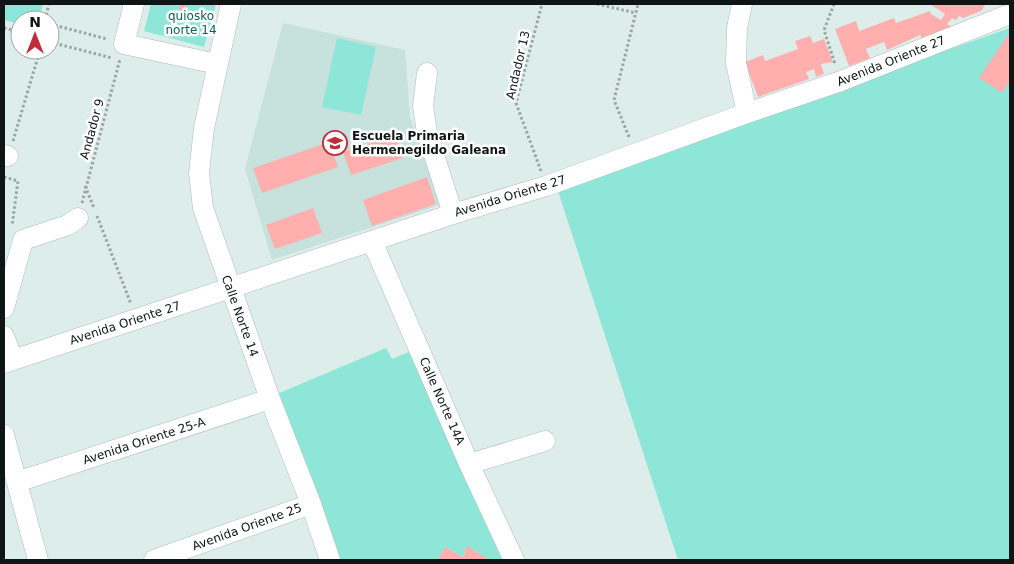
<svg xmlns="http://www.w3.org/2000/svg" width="1014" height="564" font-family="'DejaVu Sans',sans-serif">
	<rect width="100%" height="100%" fill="#ddeeea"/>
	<!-- built -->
	<path fill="#c7e1dc" d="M283,23L405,50L410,117L440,205L272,260L245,169Z"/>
	<!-- green -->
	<path fill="#8de6d7" d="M4,4H43L39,20H20V24L4,20Z
		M151,4H216L204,47L144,31Z
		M1010,28V560H678L557,188Z
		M337,38L376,47L361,115L322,107Z
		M386,348L392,359L409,352L502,560H490L467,546L463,557L445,547L438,560H340L277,394Z"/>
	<!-- building -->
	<path fill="#ffb0ae" d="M181,4H185L187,7L185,11H180L179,7Z
		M930,4H986L981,11L963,18L959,16L956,20L952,18L947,24L956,29L923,42L920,35L887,50L884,42L866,49L870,58L849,66L835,29L856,21L859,31L894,18L896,23L930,11L931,14L941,20L945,14Z
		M1010,32V81L1002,93L979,78Z
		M810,36L813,43L824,39L833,62L821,64L824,74L816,77L814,69L806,72L809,79L758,97L745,62L763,55L765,61L798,49L795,41Z
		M395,134L403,158L351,175L343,152Z
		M329,142L338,167L262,193L253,168Z
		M427,177L436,204L372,226L363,200Z
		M313,208L322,233L275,249L266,225Z
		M467,546L490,560H438L445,547L463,557Z"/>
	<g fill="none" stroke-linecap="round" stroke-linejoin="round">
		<defs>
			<path id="street" d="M134,4L124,44L217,64
				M231,4L204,128L199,173L203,208L270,399L311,504L330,560
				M742,4L737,28L736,63L747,113
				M427,73L423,106L427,133L453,214
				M4,155L8,156
				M372,241L469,464L514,560
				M4,308L23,240L68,225L78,218
				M4,336L13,360
				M4,363L453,214L546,186L747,113L841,81L1010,14
				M4,435L38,560
				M469,464L545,441
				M17,482L270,399
				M154,560L311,504"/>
		</defs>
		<!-- street casing -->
		<use href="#street" stroke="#acbcb9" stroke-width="21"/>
		<!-- path -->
		<path stroke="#99a6a3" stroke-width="3" stroke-dasharray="2.5 2.5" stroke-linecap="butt" d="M597,4L636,13
			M834,4L824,30L835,64
			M45,20L49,4
			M50,24L107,39
			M4,28L20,32
			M50,42L112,58
			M629,137L614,100L638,4
			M13,141L40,50
			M541,171L516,103L542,4
			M4,177L18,181L12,226
			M85,186L94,208
			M82,203L120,59
			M97,216L131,304"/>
		<!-- street -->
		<use href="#street" stroke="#fff" stroke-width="20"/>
	</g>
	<!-- icons -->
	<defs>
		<symbol id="school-ring" viewBox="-11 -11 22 22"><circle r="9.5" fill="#fff" stroke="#bf2f3b" stroke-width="1.5"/><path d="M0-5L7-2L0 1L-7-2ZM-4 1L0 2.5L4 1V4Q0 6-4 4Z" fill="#bf2f3b"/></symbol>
	</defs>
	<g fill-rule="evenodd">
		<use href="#school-ring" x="321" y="129" width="28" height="28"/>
	</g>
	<g text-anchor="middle" stroke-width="5" stroke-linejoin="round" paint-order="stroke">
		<!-- park labels -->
		<g font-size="12" fill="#116057" stroke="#fff">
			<text x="191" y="20">quiosko<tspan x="191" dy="14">norte 14</tspan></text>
		</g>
		<!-- street labels -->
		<g font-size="12" fill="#0f1514" stroke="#fff">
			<text transform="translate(891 61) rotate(-22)" y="4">Avenida Oriente 27</text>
			<text transform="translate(518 65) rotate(-77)" y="4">Andador 13</text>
			<text transform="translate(92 129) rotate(-75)" y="4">Andador 9</text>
			<text transform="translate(510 196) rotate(-17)" y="4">Avenida Oriente 27</text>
			<text transform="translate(240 316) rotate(70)" y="4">Calle Norte 14</text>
			<text transform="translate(125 323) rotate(-18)" y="4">Avenida Oriente 27</text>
			<text transform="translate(442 401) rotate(66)" y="4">Calle Norte 14A</text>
			<text transform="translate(144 441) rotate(-18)" y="4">Avenida Oriente 25-A</text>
			<text transform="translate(247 527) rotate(-20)" y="4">Avenida Oriente 25</text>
		</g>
		<!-- poi labels -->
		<g font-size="12" font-weight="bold" fill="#0f1514" stroke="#fff" text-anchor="start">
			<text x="352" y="140">Escuela Primaria<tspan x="352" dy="14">Hermenegildo Galeana</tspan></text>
		</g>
	</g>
	<!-- border -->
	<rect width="1014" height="564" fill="none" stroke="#0f1514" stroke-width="10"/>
	<!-- north arrow -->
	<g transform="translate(35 35)"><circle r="24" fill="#ffffff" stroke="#9fa1a1"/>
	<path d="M0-4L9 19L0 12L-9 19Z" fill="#bf2f3b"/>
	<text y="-8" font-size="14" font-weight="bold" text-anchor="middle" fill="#0f1514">N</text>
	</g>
</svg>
